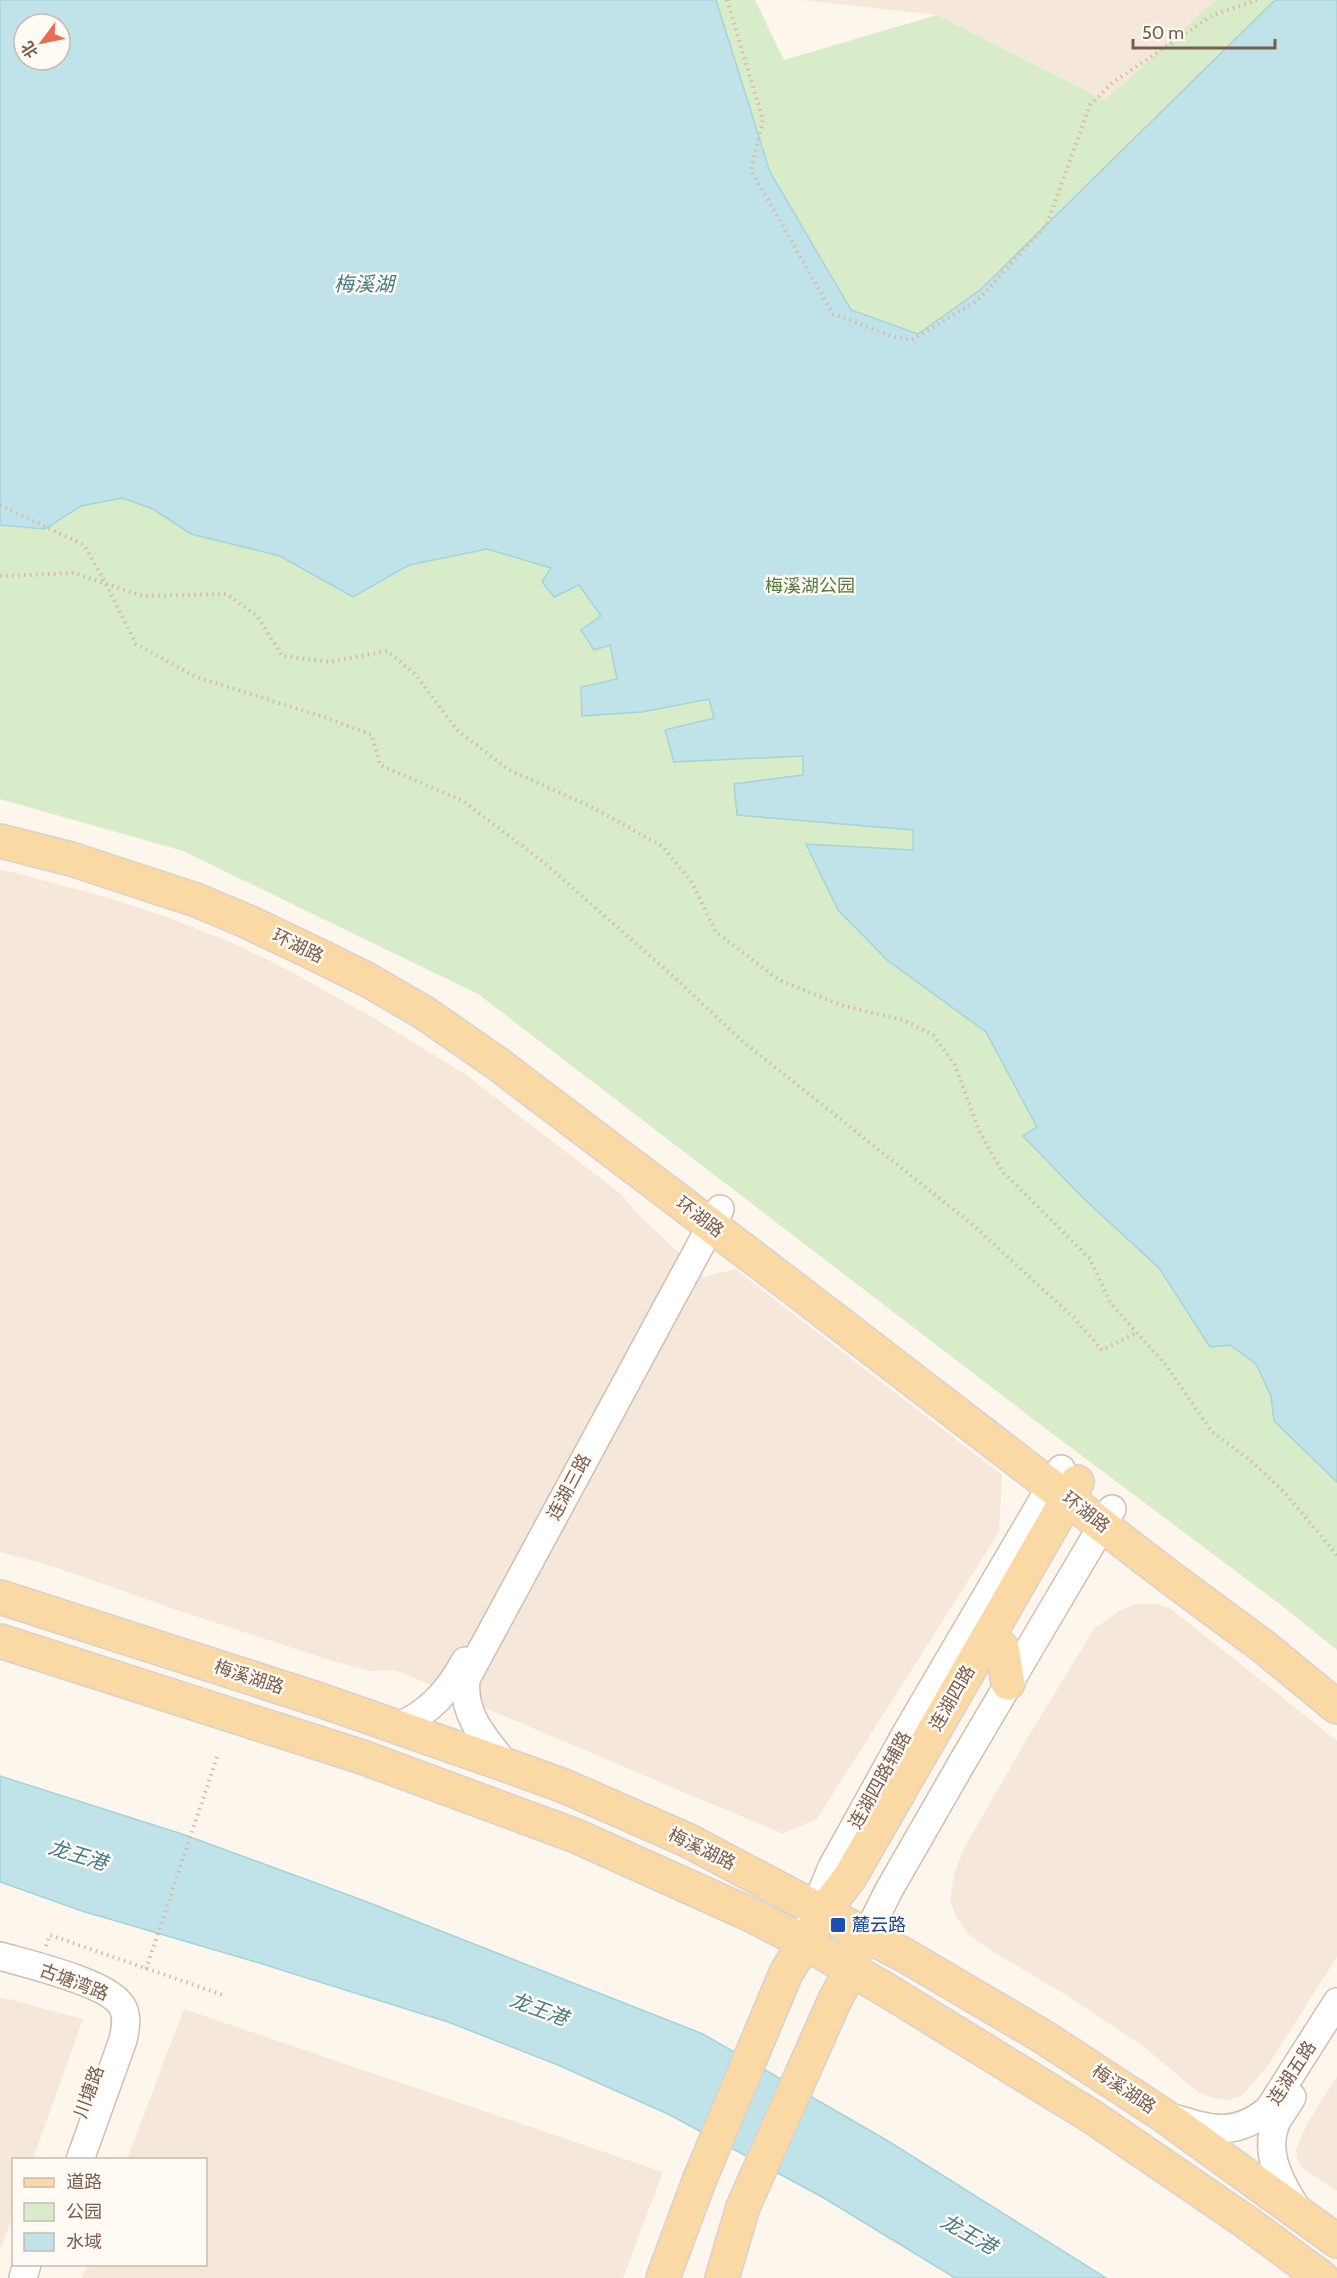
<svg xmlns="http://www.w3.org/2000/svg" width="1337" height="2278" font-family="Cabin,'Noto Sans SC',sans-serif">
	<rect width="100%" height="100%" fill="#fdf6ec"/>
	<!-- residential -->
	<path fill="#f5e8da" d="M802,0H1215L1105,100L937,15Z
		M0,869L102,896L167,917L230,942L279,965L372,1017L466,1075L621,1194L637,1213L704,1277L735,1269L1002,1475L999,1532L817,1819L783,1834L395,1670L370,1671L329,1660L171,1608L55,1567L0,1552Z
		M1137,1604H1155L1170,1608L1337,1741V1957L1267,2067L1242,2096L1228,2100L1212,2098L1198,2092L1144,2047L1066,1995L990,1950L968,1934L956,1917L950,1899L954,1875L963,1850L1028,1737L1094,1629L1122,1609Z
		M0,1997L83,2019L33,2159L14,2160L13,2214L0,2251Z
		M184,2009L663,2172L623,2278H82L87,2265L206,2264V2160L127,2159Z
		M1337,2076V2191L1302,2168L1297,2160L1296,2150L1307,2124Z"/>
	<!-- green -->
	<path fill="#d8ecc9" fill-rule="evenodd" d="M0,0H755L784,60L937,15L1105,100L1215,0H1337V1650L1281,1605L1033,1419L478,994L183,851L0,799ZM24,24H60V60H24Z"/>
	<!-- water -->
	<path fill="#bfe3e8" stroke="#a5d3da" stroke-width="1.5" fill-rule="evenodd" d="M0,0H716L770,172L851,310L918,334L980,290L1275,0H1337V1482L1274,1421L1271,1396L1256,1364L1230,1345L1210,1347L1159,1268L1083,1198L1023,1136L1037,1127L986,1032L887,960L838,910L806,844L913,850V830L737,815L734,784L803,775V756L674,762L665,730L714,718L709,699L642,712L582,716L581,687L617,679L610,645L594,650L581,630L601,616L579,585L554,597L542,582L551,568L487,549L409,565L353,597L280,556L191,534L153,509L122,498L81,506L45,529L0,525ZM24,24H60V60H24Z
		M0,1776L182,1834L362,1900L703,2034L888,2141L1106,2278H955L824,2198L668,2114L558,2065L448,2022L249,1960L82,1911L0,1882Z"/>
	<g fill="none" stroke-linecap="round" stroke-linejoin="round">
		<defs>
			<path id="minor" d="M397,1727C429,1713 449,1691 465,1661
				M506,1765C485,1739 462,1715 466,1679L720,1209
				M811,1918L832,1867L909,1728L1061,1469
				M858,1952L889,1890L963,1761L1112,1509
				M0,1956C27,1964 112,1983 123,2008C128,2019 125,2030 123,2040L80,2160
				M1292,2097C1288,2105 1281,2113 1277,2121C1262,2152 1282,2186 1299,2212
				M1174,2118C1212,2130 1236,2137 1269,2109L1337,2002
				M23,2278L27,2264"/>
			<path id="major" d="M0,841L71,859L196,900L246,921L305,949L366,979L423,1012L498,1064L779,1277L1168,1576L1264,1647L1337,1707
				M0,1597L323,1701L506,1765L564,1786L687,1840L906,1956L1042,2036L1163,2115L1337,2241
				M0,1641L362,1757L576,1836L747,1913L804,1942L888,1991L1091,2116L1246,2222L1322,2278
				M1002,1648L1008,1683
				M663,2278L699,2181L786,1973L824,1911L850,1877L1077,1482
				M722,2278L743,2207L833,2004L851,1969L855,1950"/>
		</defs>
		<!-- minor casing -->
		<use href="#minor" stroke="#d1beb0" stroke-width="30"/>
		<!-- major casing -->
		<use href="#major" stroke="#dad1cd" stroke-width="36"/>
		<!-- path -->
		<path stroke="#d9b8a5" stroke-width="4" stroke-dasharray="1.5 4.5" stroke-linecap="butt" d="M727,0L763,120L751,170L833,314L891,336L912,340L978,300L1047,224L1090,105L1112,83L1213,15L1257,0
			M0,505L84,545L106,584L136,644L196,677L324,717L372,735L380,765L463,801L542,861L673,976L741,1040L973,1225L1074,1318L1102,1350L1136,1333
			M0,576L74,573L143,596L227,594L258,617L282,656L330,662L387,651L416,675L457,730L509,770L590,806L662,846L691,881L716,932L779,980L844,1006L903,1020L933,1035L955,1065L979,1131L1002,1171L1090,1259L1111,1304L1166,1365L1212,1432L1250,1460L1285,1493L1337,1555
			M46,1946L50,1935L226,1996
			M146,1969L218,1754"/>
		<!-- minor -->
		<use href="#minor" stroke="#fff" stroke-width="27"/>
		<!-- major -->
		<use href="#major" stroke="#fbd9a5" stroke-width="33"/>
	</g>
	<!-- markers -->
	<rect fill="#1a4fb4" stroke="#fffaf3" stroke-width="2" x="830" y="1917" width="16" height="16" rx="3"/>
	<g text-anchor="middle" stroke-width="5" stroke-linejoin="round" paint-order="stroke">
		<!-- park labels -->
		<g font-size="18" fill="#537a41" stroke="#fffaf3">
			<text x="810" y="592">梅溪湖公园</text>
		</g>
		<!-- street labels -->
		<g font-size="18" fill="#7a5c4d" stroke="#fffaf3">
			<text transform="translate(298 946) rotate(26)" y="6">环湖路</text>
			<text transform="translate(700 1217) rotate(37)" y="6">环湖路</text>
			<text transform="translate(569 1487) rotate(-62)" y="6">连湖三路</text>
			<text transform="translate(1086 1512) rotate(38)" y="6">环湖路</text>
			<text transform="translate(249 1677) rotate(18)" y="6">梅溪湖路</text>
			<text transform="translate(952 1698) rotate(-60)" y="6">连湖四路</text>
			<text transform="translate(880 1780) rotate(-61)" y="6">连湖四路辅路</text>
			<text transform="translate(702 1849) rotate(26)" y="6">梅溪湖路</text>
			<text transform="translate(74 1982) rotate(21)" y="6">古塘湾路</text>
			<text transform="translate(1292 2073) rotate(-57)" y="6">连湖五路</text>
			<text transform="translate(1124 2089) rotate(34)" y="6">梅溪湖路</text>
			<text transform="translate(89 2092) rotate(-70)" y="6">川塘路</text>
		</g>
		<!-- transit labels -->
		<g font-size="18" fill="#164399" stroke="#fffaf3" text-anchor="start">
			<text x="852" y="1931">麓云路</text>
		</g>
		<!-- water labels -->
		<g font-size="20" font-style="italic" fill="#437c86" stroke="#fffaf3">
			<text x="364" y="291">梅溪湖</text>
			<text transform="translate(78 1855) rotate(17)" y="7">龙王港</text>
			<text transform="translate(539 2009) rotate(20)" y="7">龙王港</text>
			<text transform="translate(969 2234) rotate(29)" y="7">龙王港</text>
		</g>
	</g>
	<!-- legend -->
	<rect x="12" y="2158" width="195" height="108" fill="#fffaf3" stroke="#cabbb1" stroke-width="1.5"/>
	<rect x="24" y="2178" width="30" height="9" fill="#fbd9a5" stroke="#cabbb1" stroke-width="1.5"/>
	<text x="66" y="2188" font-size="18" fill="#7a5c4d">道路</text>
	<rect x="24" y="2203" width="30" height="18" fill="#d8ecc9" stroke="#cabbb1" stroke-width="1.5"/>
	<text x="66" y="2218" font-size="18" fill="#7a5c4d">公园</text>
	<rect x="24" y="2233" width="30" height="18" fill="#bfe3e8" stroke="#cabbb1" stroke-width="1.5"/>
	<text x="66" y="2248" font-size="18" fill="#7a5c4d">水域</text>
	<!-- north arrow -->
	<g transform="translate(42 42) rotate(238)"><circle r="28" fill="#fffaf3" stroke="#cabbb1" stroke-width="1.5"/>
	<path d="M0-4.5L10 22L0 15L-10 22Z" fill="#e76f51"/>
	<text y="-9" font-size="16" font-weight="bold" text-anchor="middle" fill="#7a5c4d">北</text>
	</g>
	<!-- scale -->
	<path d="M1133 39v9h142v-9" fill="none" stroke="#7a5c4d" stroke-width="3"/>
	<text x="1142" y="39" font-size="18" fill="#7a5c4d" stroke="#fffaf3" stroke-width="4.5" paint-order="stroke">50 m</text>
</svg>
